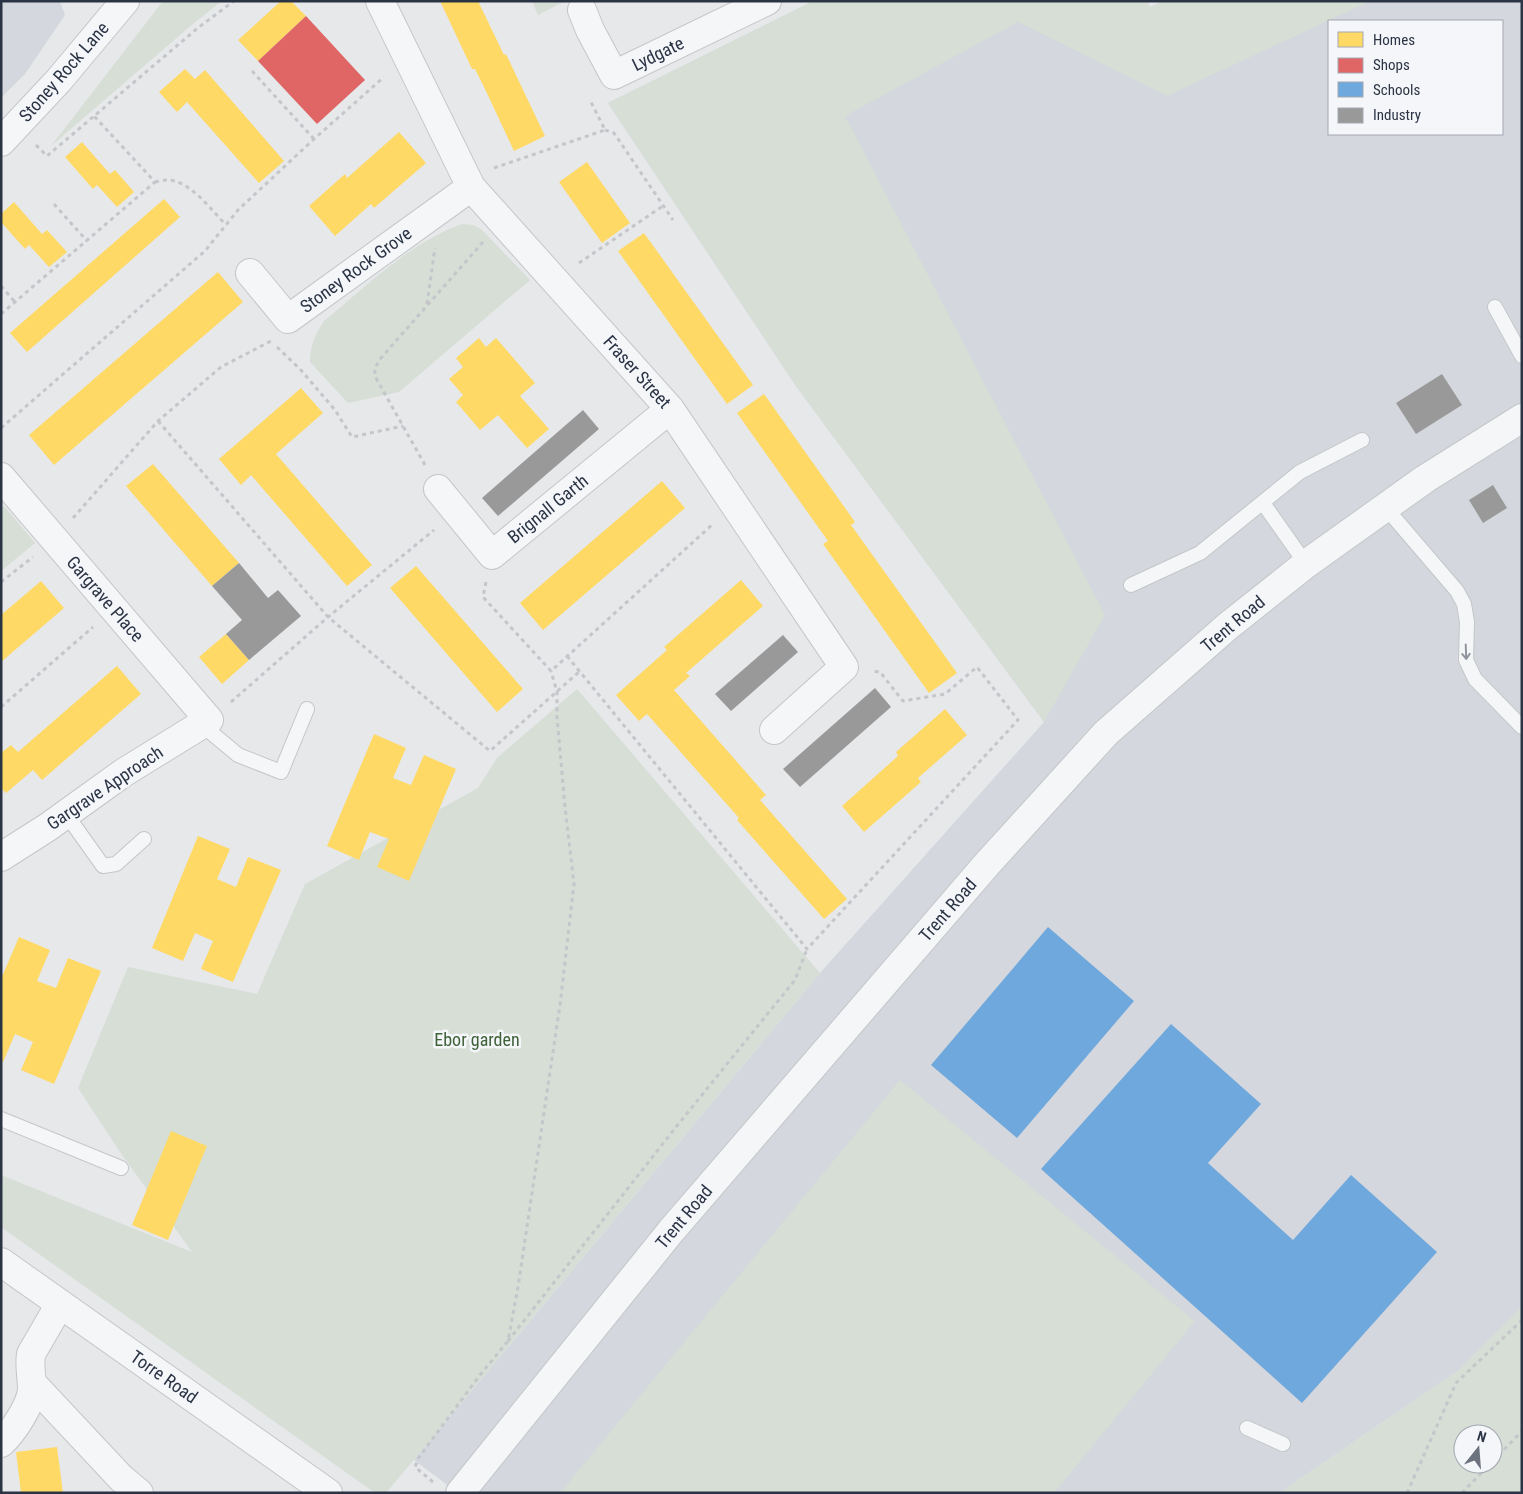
<svg xmlns="http://www.w3.org/2000/svg" width="1523" height="1494" font-family="'Roboto Condensed',sans-serif">
	<rect width="100%" height="100%" fill="#e6e8ea"/>
	<!-- built -->
	<path fill="#d4d7dd" fill-rule="evenodd" d="M1,1H60L65,15L25,74L1,98Z
		M813,1H1147L1150,7L1164,1H1522V1307L1459,1370L1279,1493H458L414,1460L820,973L1044,722L796,386L608,103ZM1329,21H1502V134H1329Z"/>
	<!-- green -->
	<path fill="#d6ded6" fill-rule="evenodd" d="M163,1H222L194,23L51,146Z
		M532,1H565L538,15Z
		M813,1H1147L1150,7L1164,1H1370L1167,96L1018,22L845,116L1105,615L1044,722L796,386L608,103Z
		M462,224L473,225L481,229L530,280L399,392L348,403L310,362C310,345 315,335 324,321C367,286 409,243 462,224Z
		M4,506L35,543L1,571V508Z
		M577,689L820,973L386,1493H375L1,1227V1175L192,1252L120,1152L78,1088L128,967L257,994L305,884L478,788L497,758Z
		M900,1080L1195,1321L1054,1493H560Z
		M1522,1307V1493H1279L1459,1370ZM1463,1434H1493V1464H1463Z"/>
	<!-- homes -->
	<path fill="#ffd966" d="M281,1H291L306,16L258,61L238,40Z
		M440,1H478L504,55L506,54L545,136L514,151L485,89L475,69H472Z
		M185,69L195,79L205,70L284,161L259,183L187,102L177,112L159,92Z
		M399,132L426,163L374,208L371,204L335,236L309,206L345,174L347,178Z
		M82,142L110,174L115,170L134,192L117,207L97,185L93,189L65,157Z
		M587,162L630,223L602,243L559,182Z
		M164,199L180,217L27,352L10,333Z
		M14,202L42,234L47,230L67,252L49,267L29,245L25,249L1,222V214Z
		M644,233L753,385L727,404L618,251Z
		M218,272L243,302L54,465L29,435Z
		M479,338L486,347L496,338L535,383L520,396L549,429L527,448L498,415L480,430L456,402L463,395L449,379L463,367L456,358Z
		M301,388L323,413L276,454L372,565L347,586L251,475L241,485L219,459Z
		M764,394L855,522L851,525L957,673L929,693L823,544L828,541L737,413Z
		M153,464L239,563L212,586L126,486Z
		M662,481L685,508L543,630L520,603Z
		M416,566L523,689L497,712L390,588Z
		M741,580L763,606L686,673L690,676L674,690L766,795L760,800L847,899L824,919L737,820L739,818L647,714L639,721L616,695L667,650L664,647Z
		M41,581L64,608L1,662V615Z
		M226,634L249,660L222,684L199,657Z
		M117,666L141,694L42,780L33,770L6,793L3,790L1,791V753L11,745L18,752Z
		M945,709L967,735L918,778L921,782L864,832L842,806L898,756L896,752Z
		M374,734L406,748L393,778L411,785L424,755L456,769L409,881L377,867L389,839L370,832L359,860L327,846Z
		M198,836L230,849L217,879L236,887L248,857L281,870L233,982L201,969L213,941L195,933L183,961L152,948Z
		M19,937L50,950L37,981L56,988L68,958L101,971L54,1084L21,1070L33,1042L15,1034L3,1062L1,1061V979Z
		M171,1131L207,1146L168,1240L132,1225Z
		M57,1447L63,1493H21L16,1452Z"/>
	<!-- shops -->
	<path fill="#e06666" d="M306,16L365,80L317,124L258,61Z"/>
	<!-- schools -->
	<path fill="#6fa8dc" d="M1048,927L1134,1001L1017,1138L931,1065Z
		M1171,1024L1261,1104L1208,1163L1293,1240L1351,1175L1437,1252L1302,1403L1041,1169Z"/>
	<!-- industry -->
	<path fill="#999" d="M1442,374L1462,405L1416,434L1396,403Z
		M583,410L599,429L498,516L482,498Z
		M1493,485L1507,508L1483,523L1469,500Z
		M239,563L268,598L278,590L301,616L249,660L226,634L242,620L212,586Z
		M783,635L798,652L731,711L715,694Z
		M875,688L891,707L800,787L783,769Z"/>
	<g fill="none" stroke-linecap="round" stroke-linejoin="round">
		<defs>
			<path id="service" d="M1495,307L1522,356
				M1263,503L1306,564
				M1385,507L1457,591L1464,604L1467,622L1466,660L1475,679L1522,727
				M1131,585L1200,553L1300,472L1362,440
				M202,725L238,755L281,772L307,709
				M66,814L103,866L116,864L144,839
				M1,1119L121,1168
				M1247,1428L1283,1444"/>
			<path id="minor" d="M380,1L471,187L670,409L844,667L774,730
				M582,10L590,30L614,75L767,1
				M250,273L288,319L471,187
				M1,477L209,720L123,773L48,827L1,857
				M438,489L492,555L670,409
				M32,1383L121,1478L139,1493
				M1,1443C13,1432 31,1405 32,1389C32,1377 29,1366 31,1354L60,1304
				M460,1493L671,1231L987,864L1106,733L1228,626L1306,564L1425,479L1522,418"/>
			<path id="tertiary" d="M1,142L59,80L125,1
				M1,1262L328,1493"/>
		</defs>
		<!-- service casing -->
		<use href="#service" stroke="#c4c6c8" stroke-width="16"/>
		<!-- minor casing -->
		<use href="#minor" stroke="#c4c6c8" stroke-width="30"/>
		<!-- tertiary casing -->
		<use href="#tertiary" stroke="#c4c6c8" stroke-width="30"/>
		<!-- path -->
		<path stroke="#c5c6ca" stroke-width="3" stroke-dasharray="4 4" stroke-linecap="butt" d="M252,71L314,139
			M605,130L614,133L673,220
			M36,145L47,156L199,27L234,1
			M494,168L605,130L590,100
			M155,182C159,181 163,180 167,180C190,180 211,210 226,225
			M54,204L87,241
			M579,263L663,206
			M1,286L15,302
			M427,304L435,248
			M1,314L155,182L94,116
			M277,347L300,369L335,410L352,437L403,426
			M158,421L328,617L490,751L580,671
			M1,428L205,251L238,210L314,139L384,77
			M425,465L377,380C373,370 375,367 381,358L483,242
			M73,518L158,421L221,367L271,341
			M1,582L33,557
			M486,582L483,597L551,671L713,524
			M567,656L807,949L1018,720L977,667L945,694L903,701L880,672L871,671
			M231,702L328,617L434,530
			M1,707L93,627
			M508,1341L676,1127L795,980L807,949
			M1493,1461L1522,1431
			M433,1482L415,1467L419,1457L480,1375L508,1341L518,1287L560,1005L574,884L565,807L557,717V692L551,671
			M1407,1493L1456,1383L1522,1320
			M1462,1493L1490,1464"/>
		<!-- service -->
		<use href="#service" stroke="#f5f6f7" stroke-width="14"/>
		<!-- minor -->
		<use href="#minor" stroke="#f5f6f7" stroke-width="28"/>
		<!-- tertiary -->
		<use href="#tertiary" stroke="#f5f6f7" stroke-width="28"/>
	</g>
	<!-- one-way arrows -->
	<defs><path id="oneway-shaft" d="M-6 0H5M1.5-3L5.5 0L1.5 3" fill="none" stroke-width="1.6" stroke-linecap="round" stroke-linejoin="round" transform="scale(1.25)"/></defs>
	<use stroke="#90959e" href="#oneway-shaft" transform="translate(1466 652) rotate(88)"/>
	<g text-anchor="middle" stroke-width="5" stroke-linejoin="round" paint-order="stroke">
		<!-- street labels -->
		<g font-size="18" fill="#2b3445" stroke="#f4f6f9">
			<text transform="translate(658 54) rotate(-26)" y="6">Lydgate</text>
			<text transform="translate(64 72) rotate(-49)" y="6">Stoney Rock Lane</text>
			<text transform="translate(356 270) rotate(-36)" y="6">Stoney Rock Grove</text>
			<text transform="translate(637 372) rotate(48)" y="6">Fraser Street</text>
			<text transform="translate(548 509) rotate(-39)" y="6">Brignall Garth</text>
			<text transform="translate(105 599) rotate(49)" y="6">Gargrave Place</text>
			<text transform="translate(1233 624) rotate(-40)" y="6">Trent Road</text>
			<text transform="translate(105 788) rotate(-34)" y="6">Gargrave Approach</text>
			<text transform="translate(948 910) rotate(-49)" y="6">Trent Road</text>
			<text transform="translate(684 1217) rotate(-50)" y="6">Trent Road</text>
			<text transform="translate(164 1377) rotate(35)" y="6">Torre Road</text>
		</g>
		<!-- park labels -->
		<g font-size="18" fill="#3f6138" stroke="#f4f6f9">
			<text x="477" y="1046">Ebor garden</text>
		</g>
	</g>
	<!-- border -->
	<rect width="1523" height="1494" fill="none" stroke="#2b3445" stroke-width="5"/>
	<!-- legend -->
	<rect x="1328" y="20" width="175" height="115" fill="#f4f6f9" stroke="#a4a8b1"/>
	<rect x="1338" y="32" width="25" height="15" fill="#ffd966" stroke="#a4a8b1"/>
	<text x="1373" y="45" font-size="15" fill="#2b3445">Homes</text>
	<rect x="1338" y="58" width="25" height="15" fill="#e06666" stroke="#a4a8b1"/>
	<text x="1373" y="70" font-size="15" fill="#2b3445">Shops</text>
	<rect x="1338" y="82" width="25" height="15" fill="#6fa8dc" stroke="#a4a8b1"/>
	<text x="1373" y="95" font-size="15" fill="#2b3445">Schools</text>
	<rect x="1338" y="108" width="25" height="15" fill="#999999" stroke="#a4a8b1"/>
	<text x="1373" y="120" font-size="15" fill="#2b3445">Industry</text>
	<!-- north arrow -->
	<g transform="translate(1478 1449) rotate(17)"><circle r="24" fill="#f4f6f9" stroke="#a4a8b1"/>
	<path d="M0-4L9 19L0 12L-9 19Z" fill="#6c737f"/>
	<text y="-8" font-size="14" font-weight="bold" text-anchor="middle" fill="#2b3445">N</text>
	</g>
</svg>
